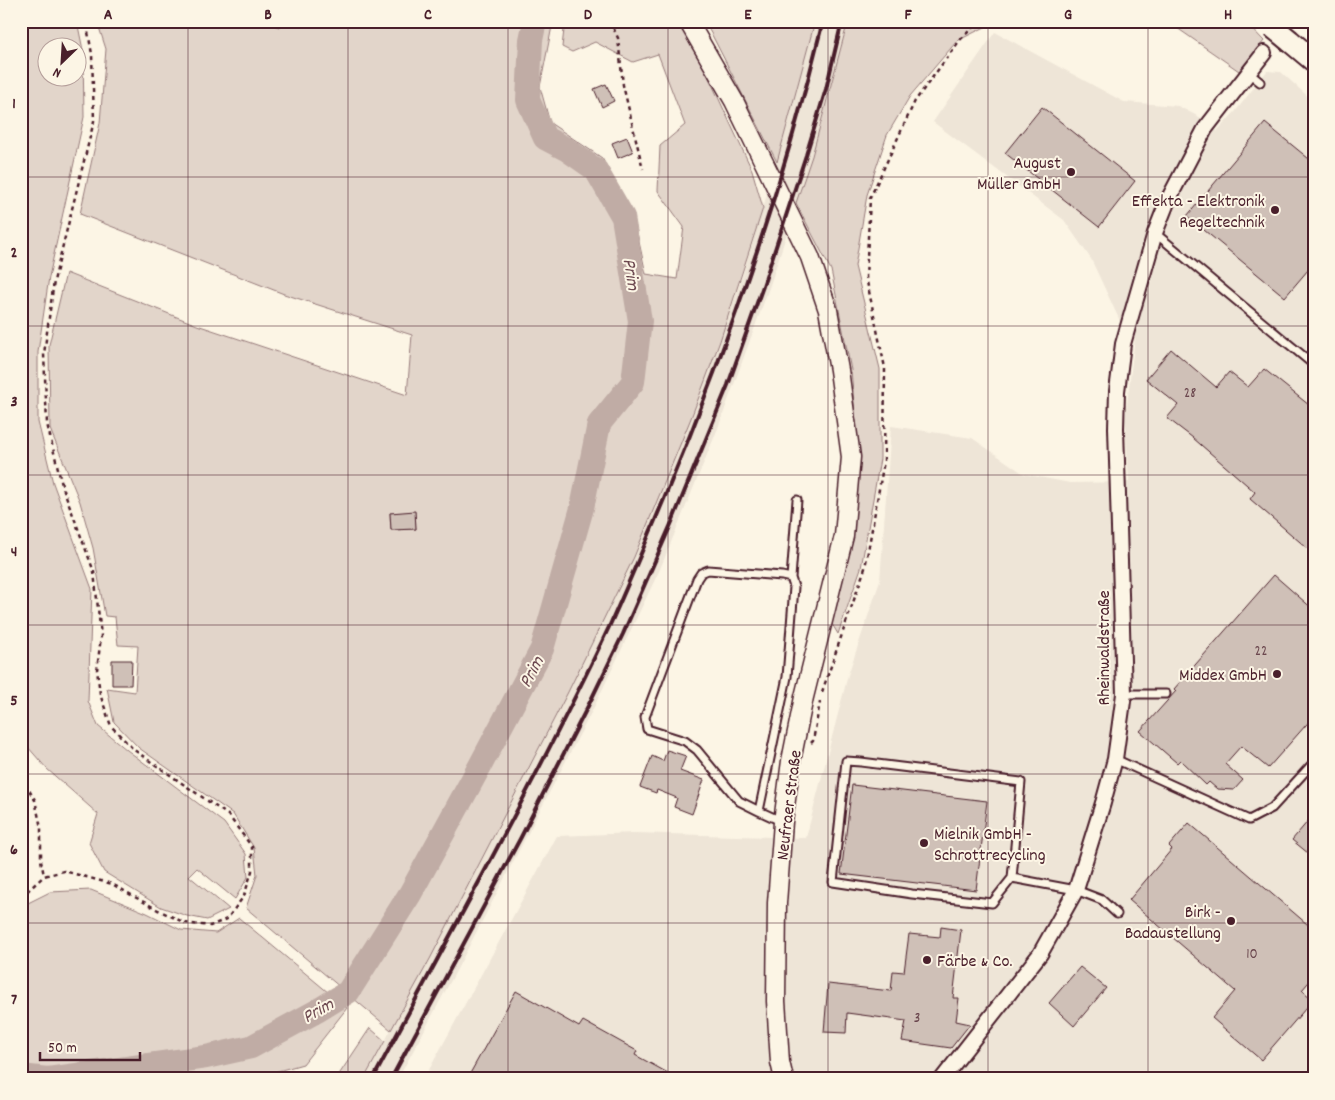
<svg xmlns="http://www.w3.org/2000/svg" width="1335" height="1100" font-family="Dekko,sans-serif">
	<rect width="100%" height="100%" fill="#fcf5e5"/>
	<filter id="ink" filterUnits="userSpaceOnUse"><feTurbulence type="fractalNoise" baseFrequency=".02" numOctaves="2"/><feDisplacementMap in="SourceGraphic" scale="10" xChannelSelector="R" yChannelSelector="G"/><feConvolveMatrix kernelMatrix="1 2 1 2 8 2 1 2 1" color-interpolation-filters="sRGB"/></filter>
	<g filter="url(#ink)">
		<!-- built -->
		<path fill="#eee5d7" d="M815,21H848L812,156L769,288L718,428L660,569L594,707L455,973L398,1079H364L430,959L568,692L634,557L691,418L720,341L742,278L782,144Z
			M995,32L1124,102L1178,106L1203,119L1217,131L1235,112L1267,71L1281,72L1314,102V1079H424L557,836L635,833L806,838L848,675L880,581L891,426L972,438L1024,474L1070,483L1129,482L1125,420L1135,337L1120,321L1091,259L1064,220L933,122Z"/>
		<!-- green -->
		<path fill="#e2d5ca" stroke="#967a7a" fill-rule="evenodd" d="M21,21H77L83,50L84,117L49,277L38,352V422L53,483L92,589L88,701L98,726L127,750L224,823L246,854L248,877L235,899L197,868L189,876L229,909L207,920L187,916L161,907L104,872L89,843L98,814L47,769L21,739ZM48,48H78V78H48Z
			M97,21H261L279,27L280,21H553L540,87L550,123L602,158L633,214L646,274L677,279L684,227L658,191L660,146L685,125L658,54L633,62L595,42L572,52L562,47L565,21H678L703,65L752,170L763,208L720,341L691,418L634,557L568,692L430,959L391,1030L246,908L257,875L254,848L233,814L139,748L114,722L107,688L135,692L138,646L118,645L115,617L105,616L93,548L80,502L50,429L49,345L66,273L197,325L407,395L412,335L284,294L80,214L100,123L106,49ZM415,512L416,529L391,530L390,513Z
			M704,21H815L777,162L712,35Z
			M848,21H991L989,25L957,41L910,96L887,135L867,195L855,266L880,369V459L861,568L838,634L832,624L853,539L859,455L851,370L831,270L796,203L812,156Z
			M1167,21H1245L1264,41L1239,71Z
			M91,890L147,913L181,930L216,933L239,918L347,1008L303,1064L260,1076L258,1079H21V919L28,903L50,892Z
			M370,1028L385,1041L364,1079H336Z"/>
		<g fill="none" stroke-linecap="round" stroke-linejoin="round">
			<!-- river -->
			<path stroke="#c0aca5" stroke-width="24" d="M21,1076L48,1079L206,1057L251,1047L317,1011L348,992L410,894L481,764L542,649L582,508L599,424L633,382L640,321L623,217L596,170L566,149L545,138L528,100L531,40L535,21"/>
		</g>
		<!-- building -->
		<path fill="#cfc0b7" stroke="#4a1f2b" d="M606,84L614,101L602,107L594,89Z
			M1042,107L1135,181L1099,227L1005,153Z
			M1265,123L1314,163V263L1285,297L1187,216Z
			M627,137L633,152L618,158L612,143Z
			M1171,349L1216,387L1229,372L1248,387L1264,369L1314,409V554L1250,499L1255,492L1193,438L1167,418L1178,405L1146,379Z
			M415,511L416,529L391,530L390,513Z
			M1274,575L1314,610V716L1268,768L1241,746L1225,764L1243,780L1234,790L1217,789L1209,782L1206,785L1180,760L1177,763L1140,731L1176,691L1174,689Z
			M112,660H132L131,685H112Z
			M667,750L686,756L680,771L704,780L692,814L674,807L677,798L657,790L656,793L640,787L652,756L663,761Z
			M852,785L987,801L976,890L841,874Z
			M1314,814V858L1292,840Z
			M1189,823L1314,930V976L1302,990L1313,1000L1261,1060L1212,1018L1235,991L1129,900L1172,849L1169,846Z
			M941,927L961,930L953,998H959L956,1021L970,1024L951,1048L902,1041L906,1021L847,1013L846,1033L824,1032L828,984L891,991L893,971L904,972L909,934L940,937Z
			M1080,967L1106,988L1074,1026L1049,1003Z
			M516,991L579,1027L583,1021L637,1051L635,1055L679,1079H467Z"/>
		<g fill="none" stroke-linecap="round" stroke-linejoin="round">
			<defs>
				<path id="service" d="M1249,73L1260,82
					M1155,233L1314,365
					M791,578L797,500
					M1124,694H1166
					M1115,759L1249,820L1272,808L1314,762
					M759,811L739,801L697,750L685,741L647,729L645,717L697,579L701,573L708,570L782,576L791,578L794,587L787,677L759,811L783,822
					M1012,878L992,903L912,894L833,882L846,761L861,762L1021,782L1012,878L1076,890L1102,900L1117,914"/>
				<path id="minor" d="M942,1079L1040,954L1076,890L1103,803L1115,759L1124,694L1116,428L1117,391L1123,344L1155,233L1168,200L1205,129L1264,53"/>
				<path id="tertiary" d="M688,21L734,101L810,257L828,310L839,370L851,457L844,536L804,697L791,761L783,822L777,903L776,1001L780,1062L784,1079"/>
				<path id="primary" d="M1290,41L1314,61"/>
			</defs>
			<!-- service casing -->
			<use href="#service" stroke="#4a1f2b" stroke-width="11"/>
			<!-- minor casing -->
			<use href="#minor" stroke="#4a1f2b" stroke-width="18"/>
			<!-- tertiary casing -->
			<use href="#tertiary" stroke="#4a1f2b" stroke-width="21"/>
			<!-- primary casing -->
			<use href="#primary" stroke="#4a1f2b" stroke-width="25"/>
			<!-- path -->
			<path stroke="#4a1f2b" stroke-width="2.5" stroke-dasharray="4 4" stroke-linecap="butt" d="M610,21L618,38L623,85L643,169
				M822,692L865,568L884,461L885,368L866,277L870,198L915,101L960,40L976,24
				M811,743L813,741L820,702
				M21,777L35,800L41,828V860L44,876
				M21,897L44,876L64,871L112,884L158,910L185,923L210,926L227,919L244,896L252,871V847L228,815L134,750L111,726L100,694L97,670L101,636L94,572L62,485L47,424L44,354L54,281L94,121L92,54L86,21"/>
			<!-- service -->
			<use href="#service" stroke="#fcf5e5" stroke-width="7"/>
			<!-- minor -->
			<use href="#minor" stroke="#fcf5e5" stroke-width="14"/>
			<!-- tertiary -->
			<use href="#tertiary" stroke="#fcf5e5" stroke-width="18"/>
			<!-- primary -->
			<use href="#primary" stroke="#fcf5e5" stroke-width="21"/>
			<!-- rail -->
			<path stroke="#4a1f2b" stroke-width="4" d="M373,1079C453,929 536,781 609,627C628,585 646,542 664,499C729,344 783,185 823,21
				M391,1079L521,837L589,704L623,634L672,522L728,385L763,286L806,155L826,89L842,21"/>
			<defs>
				<path id="primary-bridge" d="M1273,27L1290,41"/>
			</defs>
			<!-- primary-bridge casing -->
			<use href="#primary-bridge" stroke="#4a1f2b" stroke-width="25" stroke-linecap="butt"/>
			<!-- primary-bridge -->
			<use href="#primary-bridge" stroke="#fcf5e5" stroke-width="21"/>
		</g>
	</g>
	<!-- grid -->
	<path fill="none" stroke="#4a1f2b" stroke-width="1" stroke-opacity="0.55" d="M188,21V1079M348,21V1079M508,21V1079M668,21V1079M828,21V1079M988,21V1079M1148,21V1079M21,177H1314M21,326H1314M21,475H1314M21,625H1314M21,774H1314M21,923H1314"/>
	<!-- markers -->
	<g fill="#4a1f2b" stroke="#fcf5e5" stroke-width="2">
		<circle cx="1071" cy="172" r="5"/>
		<circle cx="1275" cy="210" r="5"/>
		<circle cx="1277" cy="674" r="5"/>
		<circle cx="924" cy="843" r="5"/>
		<circle cx="1231" cy="921" r="5"/>
		<circle cx="927" cy="960" r="5"/>
	</g>
	<g text-anchor="middle" stroke-width="4" stroke-linejoin="round" paint-order="stroke">
		<!-- number labels -->
		<g font-size="15" fill="#6b474e">
			<text x="1190" y="397">28</text>
			<text x="1261" y="655">22</text>
			<text x="1252" y="958">10</text>
			<text x="917" y="1022">3</text>
		</g>
		<!-- poi labels -->
		<g font-size="18" fill="#4a1f2b" stroke="#fcf5e5" text-anchor="end">
			<text x="1061" y="168">August<tspan x="1061" dy="21">Müller GmbH</tspan></text>
			<text x="1265" y="206">Effekta - Elektronik<tspan x="1265" dy="21">Regeltechnik</tspan></text>
			<text x="1267" y="680">Middex GmbH</text>
			<text x="934" y="839" text-anchor="start">Mielnik GmbH -<tspan x="934" dy="21">Schrottrecycling</tspan></text>
			<text x="1221" y="917">Birk -<tspan x="1221" dy="21">Badaustellung</tspan></text>
			<text x="937" y="966" text-anchor="start">Färbe &amp; Co.</text>
		</g>
		<!-- street labels -->
		<g font-size="18" fill="#4a1f2b" stroke="#fcf5e5">
			<text transform="translate(1103 648) rotate(-90)" y="6">Rheinwaldstraße</text>
			<text transform="translate(788 805) rotate(-83)" y="6">Neufraer Straße</text>
		</g>
		<!-- water labels -->
		<g font-size="19" font-style="italic" fill="#6d4950" stroke="#fcf5e5">
			<text transform="translate(633 274) rotate(81)" y="7">Prim</text>
			<text transform="translate(530 671) rotate(-62)" y="7">Prim</text>
			<text transform="translate(317 1009) rotate(-30)" y="7">Prim</text>
		</g>
	</g>
	<!-- margin -->
	<rect width="1335" height="1100" fill="none" stroke="#fcf5e5" stroke-width="55"/>
	<!-- north arrow -->
	<g transform="translate(62 62) rotate(205)"><circle r="24" fill="#fcf5e5" stroke="#b59f9b"/>
	<path d="M0-4L9 19L0 12L-9 19Z" fill="#4a1f2b"/>
	<text y="-8" font-size="14" font-weight="bold" text-anchor="middle" fill="#4a1f2b">N</text>
	</g>
	<!-- scale -->
	<path d="M40 1052v8h100v-8" fill="none" stroke="#4a1f2b" stroke-width="2.5"/>
	<text x="48" y="1052" font-size="15" fill="#4a1f2b" stroke="#fcf5e5" stroke-width="4" paint-order="stroke">50 m</text>
	<rect x="28" y="28" width="1280" height="1044" fill="none" stroke="#4a1f2b" stroke-width="2"/>
	<g font-size="16" text-anchor="middle" font-weight="bold" fill="#4a1f2b">
		<text x="108" y="19">A</text>
		<text x="268" y="19">B</text>
		<text x="428" y="19">C</text>
		<text x="588" y="19">D</text>
		<text x="748" y="19">E</text>
		<text x="908" y="19">F</text>
		<text x="1068" y="19">G</text>
		<text x="1228" y="19">H</text>
		<text x="14" y="108">1</text>
		<text x="14" y="257">2</text>
		<text x="14" y="406">3</text>
		<text x="14" y="556">4</text>
		<text x="14" y="705">5</text>
		<text x="14" y="854">6</text>
		<text x="14" y="1004">7</text>
	</g>
</svg>
